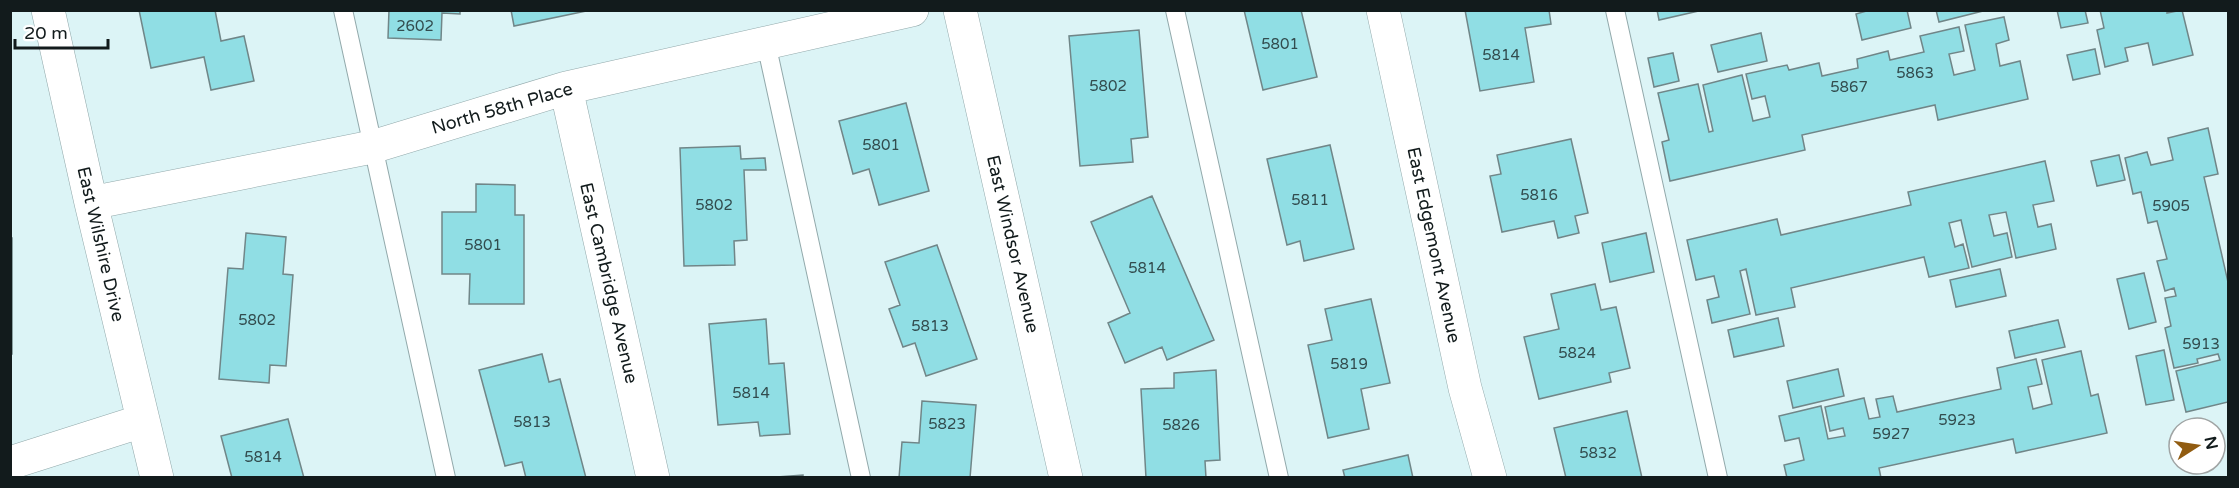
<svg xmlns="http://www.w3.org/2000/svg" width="2239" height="488" font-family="'Varela Round',sans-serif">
	<rect width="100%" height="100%" fill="#dcf4f6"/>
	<!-- building -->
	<path fill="#90dee4" stroke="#708688" stroke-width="1.5" d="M139,10H215L221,41L244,36L254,81L211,90L204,57L151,68Z
		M389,10H460V14L442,13L441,40L388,38Z
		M511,10H591L514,26Z
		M1244,10H1301L1317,77L1263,90Z
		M1465,10H1549L1551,24L1525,28L1534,82L1480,91Z
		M1657,10H1703L1659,20Z
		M1870,10H1907L1911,28L1862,40L1856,14Z
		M1936,10H1987L1939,22Z
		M2057,10H2085L2088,23L2061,28Z
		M2100,10H2167V13L2182,10L2193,55L2153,65L2148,43L2125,48L2128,61L2105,67L2097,30L2104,28Z
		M2004,17L2009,40L1996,44L2000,66L2020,61L2028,99L1938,120L1935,105L1802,135L1805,150L1670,181L1662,142L1669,140L1658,93L1698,84L1709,132L1713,131L1703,85L1742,75L1753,121L1770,117L1765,96L1752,99L1746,74L1787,65L1789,70L1819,63L1822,76L1858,68L1857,59L1888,51L1890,60L1924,52L1920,36L1959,27L1964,51L1949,54L1954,75L1975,70L1965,25Z
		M1139,30L1148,137L1131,139L1133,162L1080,166L1069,36Z
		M1761,33L1767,61L1718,72L1711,45Z
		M2095,49L2100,74L2073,80L2067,55Z
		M1673,53L1679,81L1654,87L1648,58Z
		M906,103L929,191L879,205L869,169L853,174L839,121Z
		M2208,128L2218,174L2204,177L2228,282V402L2186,412L2176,371L2220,360L2218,354L2197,359L2198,363L2174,368L2165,328L2171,326L2165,298L2176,296L2174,288L2165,291L2157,261L2167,259L2157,221L2148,223L2141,192L2133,194L2125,158L2147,152L2151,165L2173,160L2168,138Z
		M1571,139L1588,213L1575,216L1579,233L1558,238L1554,221L1502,232L1490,176L1501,174L1497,155Z
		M1330,145L1354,249L1304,261L1300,241L1287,245L1267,159Z
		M740,146L741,159L765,158L766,170H744L747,240L734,241L735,265L684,266L680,148Z
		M2119,155L2125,180L2097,186L2091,161Z
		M2045,161L2054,201L2033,205L2038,227L2051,224L2056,249L2016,258L2006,212L1989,215L1994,236L2007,233L2012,257L1972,267L1961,220L1949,223L1955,247L1963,244L1969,268L1929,277L1924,257L1791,288L1795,307L1756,315L1746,269L1740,271L1750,314L1712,323L1707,300L1719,297L1714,276L1696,280L1687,240L1777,219L1781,235L1911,205L1908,192Z
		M476,184L515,185V215H524V304H469L470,274H442V212H476Z
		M1152,196L1214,340L1167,360L1162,347L1125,363L1108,323L1130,313L1091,222Z
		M246,233L286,237L283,274L293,275L286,366L270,365L269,383L219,379L228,268L243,269Z
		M1646,233L1654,272L1610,282L1602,243Z
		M10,238H12V354H10Z
		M937,245L977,359L926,376L915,343L903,347L889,309L900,305L885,262Z
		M2000,269L2006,296L1956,307L1950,280Z
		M2144,273L2156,322L2129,329L2117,279Z
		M1595,284L1601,310L1616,307L1630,368L1609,373L1611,382L1539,399L1524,337L1559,329L1551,294Z
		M1371,299L1390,383L1361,389L1369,429L1328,438L1308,345L1332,340L1325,309Z
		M1778,318L1784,346L1734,357L1728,330Z
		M766,319L769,364L784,363L790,434L760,436L758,422L718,425L709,324Z
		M2058,320L2065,347L2015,358L2009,331Z
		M2164,350L2174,400L2146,405L2136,356Z
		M2081,351L2091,396L2098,394L2107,433L2016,453L2013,439L1879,468L1881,478H1787L1784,465L1804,460L1799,438L1785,441L1779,416L1821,406L1828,439L1845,436L1843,428L1830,431L1825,407L1864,398L1869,419L1880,417L1876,399L1893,396L1897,412L2001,389L1997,368L2036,359L2042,384L2028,387L2033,409L2052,404L2042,360Z
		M542,354L549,382L560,379L586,478H526L522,462L505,466L479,370Z
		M1838,369L1844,396L1793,408L1787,381Z
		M1216,370L1220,460L1205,461L1206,478H1146L1141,389L1174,388V373Z
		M922,401L976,405L970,478H899L902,442L919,443Z
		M1627,411L1642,478H1566L1554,428Z
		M288,419L304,478H232L221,436Z
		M1408,455L1413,478H1345L1343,470Z
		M803,475V478H763Z"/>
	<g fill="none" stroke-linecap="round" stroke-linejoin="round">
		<defs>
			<path id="lane" d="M343,10L446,478
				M1175,10L1279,478
				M1615,10L1718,478
				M766,43L861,478"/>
			<path id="street" d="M48,10L91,203L157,478
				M960,10L1066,478
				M1383,10L1465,388L1490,478
				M566,88L653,478
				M91,203L372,147L566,88L912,10
				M10,463L142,421"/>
		</defs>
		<!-- lane casing -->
		<use href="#lane" stroke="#92a9ab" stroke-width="20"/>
		<!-- street casing -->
		<use href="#street" stroke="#92a9ab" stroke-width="34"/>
		<!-- lane -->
		<use href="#lane" stroke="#fff" stroke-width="18"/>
		<!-- street -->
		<use href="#street" stroke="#fff" stroke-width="33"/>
	</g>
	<g text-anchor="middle" stroke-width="4.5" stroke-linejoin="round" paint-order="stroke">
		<!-- number labels -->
		<g font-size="15" fill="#324c4e">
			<text x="415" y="31">2602</text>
			<text x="1280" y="49">5801</text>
			<text x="1501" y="60">5814</text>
			<text x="1915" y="78">5863</text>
			<text x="1108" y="91">5802</text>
			<text x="1849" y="92">5867</text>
			<text x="881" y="150">5801</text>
			<text x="1539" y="200">5816</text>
			<text x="1310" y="205">5811</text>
			<text x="714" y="210">5802</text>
			<text x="2171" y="211">5905</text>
			<text x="483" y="250">5801</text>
			<text x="1147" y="273">5814</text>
			<text x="257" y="325">5802</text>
			<text x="930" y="331">5813</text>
			<text x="2201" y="349">5913</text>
			<text x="1577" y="358">5824</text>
			<text x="1349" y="369">5819</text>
			<text x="751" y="398">5814</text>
			<text x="1957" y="425">5923</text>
			<text x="532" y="427">5813</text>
			<text x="947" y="429">5823</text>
			<text x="1181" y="430">5826</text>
			<text x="1891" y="439">5927</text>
			<text x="1598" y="458">5832</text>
			<text x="263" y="462">5814</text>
		</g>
		<!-- street labels -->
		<g font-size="18" fill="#121b1c" stroke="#fff">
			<text transform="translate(502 108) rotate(-16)" y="6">North 58th Place</text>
			<text transform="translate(101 244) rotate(77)" y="6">East Wilshire Drive</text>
			<text transform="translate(1013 244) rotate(77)" y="6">East Windsor Avenue</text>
			<text transform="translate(1434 245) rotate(78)" y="6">East Edgemont Avenue</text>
			<text transform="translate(609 283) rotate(77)" y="6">East Cambridge Avenue</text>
		</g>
	</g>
	<!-- border -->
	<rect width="2239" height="488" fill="none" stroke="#121b1c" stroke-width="24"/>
	<!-- north arrow -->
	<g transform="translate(2197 446) rotate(78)"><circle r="28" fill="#ffffff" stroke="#a0a4a4" stroke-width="1.5"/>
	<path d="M0-4.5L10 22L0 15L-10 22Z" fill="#915c11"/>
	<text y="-9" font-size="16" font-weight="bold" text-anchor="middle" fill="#121b1c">N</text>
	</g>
	<!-- scale -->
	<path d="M15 39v9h93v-9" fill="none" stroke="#121b1c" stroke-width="3"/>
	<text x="24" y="39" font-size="18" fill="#121b1c" stroke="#ffffff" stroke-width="4.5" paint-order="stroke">20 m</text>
</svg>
